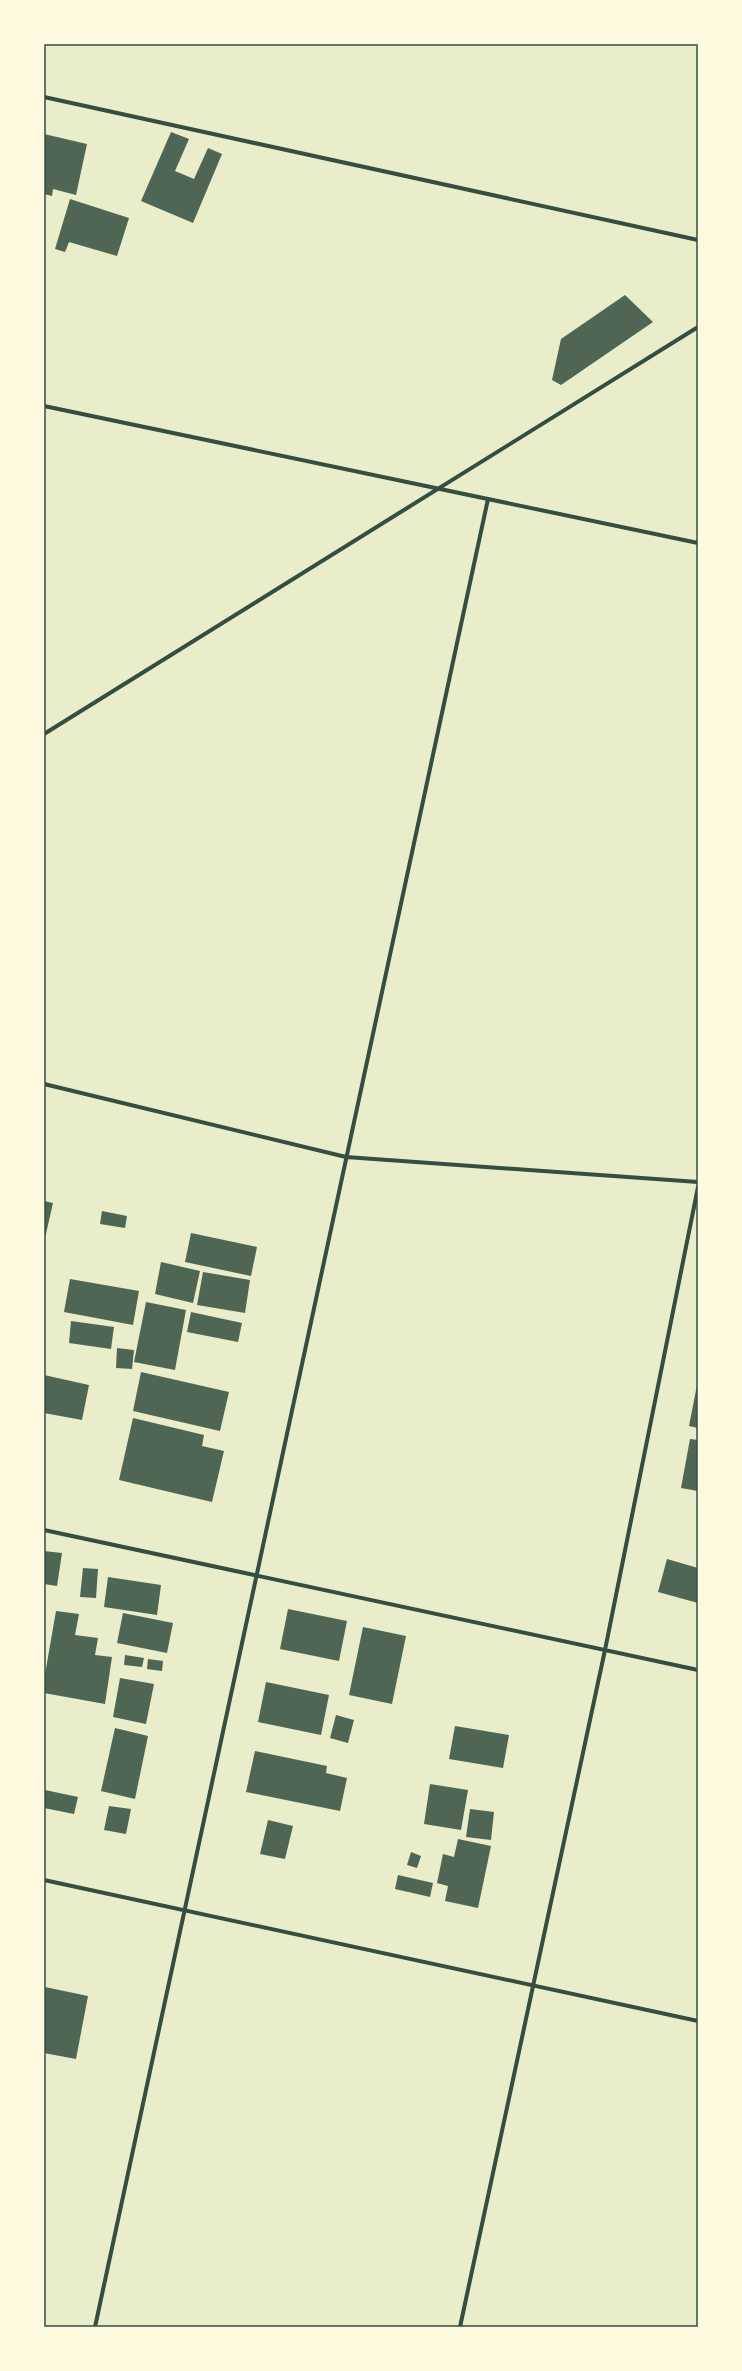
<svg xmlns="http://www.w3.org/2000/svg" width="742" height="2371" font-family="Mulish,sans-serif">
	<rect width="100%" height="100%" fill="#e9edc9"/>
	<!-- building -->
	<path fill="#4f6655" d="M171,132L189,139L175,171L194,179L208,148L222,154L193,223L141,201Z
		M44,134L87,144L76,195L53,189L52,196L44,194Z
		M70,199L129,218L117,256L69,242L65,252L55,249Z
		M625,295L653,322L561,385L552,380L561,339Z
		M44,1201L53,1203L45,1238H44Z
		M102,1211L127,1216L125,1228L100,1224Z
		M191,1233L257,1247L251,1276L185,1262Z
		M161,1262L200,1271L193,1303L155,1294Z
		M203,1272L250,1280L245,1313L197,1305Z
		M70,1279L139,1291L133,1325L64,1312Z
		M146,1302L186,1310L175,1370L134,1362Z
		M191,1312L242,1323L238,1342L187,1332Z
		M71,1321L114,1327L111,1349L69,1343Z
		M117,1348L134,1350L132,1369L116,1368Z
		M141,1372L229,1392L220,1431L133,1411Z
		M44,1375L89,1385L82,1420L44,1413Z
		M697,1385H698V1428L689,1426Z
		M133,1418L204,1435L202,1446L224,1451L212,1502L119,1480Z
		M690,1439L698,1440V1491L681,1488Z
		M44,1551L62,1553L57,1586L44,1584Z
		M667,1559L698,1568V1603L658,1592Z
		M83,1568L98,1569L96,1598L80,1597Z
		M108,1577L161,1585L157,1615L104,1607Z
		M288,1609L347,1621L339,1661L280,1649Z
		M56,1611L79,1614L75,1635L98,1638L95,1655L112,1657L105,1704L44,1693V1680Z
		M123,1613L173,1623L167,1653L117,1643Z
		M363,1627L406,1636L392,1704L349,1695Z
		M125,1655L144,1658L142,1667L124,1665Z
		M148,1659L163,1661L162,1671L147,1669Z
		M120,1678L154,1684L146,1724L113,1717Z
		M266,1682L329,1695L321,1735L258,1722Z
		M336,1715L354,1720L348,1743L330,1738Z
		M455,1726L509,1735L503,1768L449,1759Z
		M115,1728L148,1736L135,1799L101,1791Z
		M255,1751L327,1766L326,1773L347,1778L340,1811L246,1792Z
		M430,1784L468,1790L461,1830L424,1824Z
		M45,1790L78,1797L74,1814L44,1808Z
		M109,1806L131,1809L126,1834L104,1830Z
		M470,1809L494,1812L491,1840L466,1837Z
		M268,1820L293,1826L285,1859L260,1854Z
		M458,1839L491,1846L478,1908L445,1901L448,1886L437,1883L443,1854L454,1857Z
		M411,1852L421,1856L417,1868L407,1865Z
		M398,1875L433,1883L430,1897L395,1889Z
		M45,1987L88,1996L76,2059L44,2053Z"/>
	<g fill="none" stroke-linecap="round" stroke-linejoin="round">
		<!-- minor -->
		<path stroke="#344e41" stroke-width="4" d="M44,97L698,240
			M44,406L698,543
			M44,734L698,327
			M44,1084L346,1157L698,1182
			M44,1530L698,1670
			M44,1880L698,2021
			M95,2327L488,499
			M460,2327L605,1650L698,1187"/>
	</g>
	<!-- border -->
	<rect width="742" height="2371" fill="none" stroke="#fefae0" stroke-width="90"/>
	<rect x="45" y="45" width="652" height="2281" fill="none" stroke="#344e41" stroke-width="1.5"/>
</svg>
